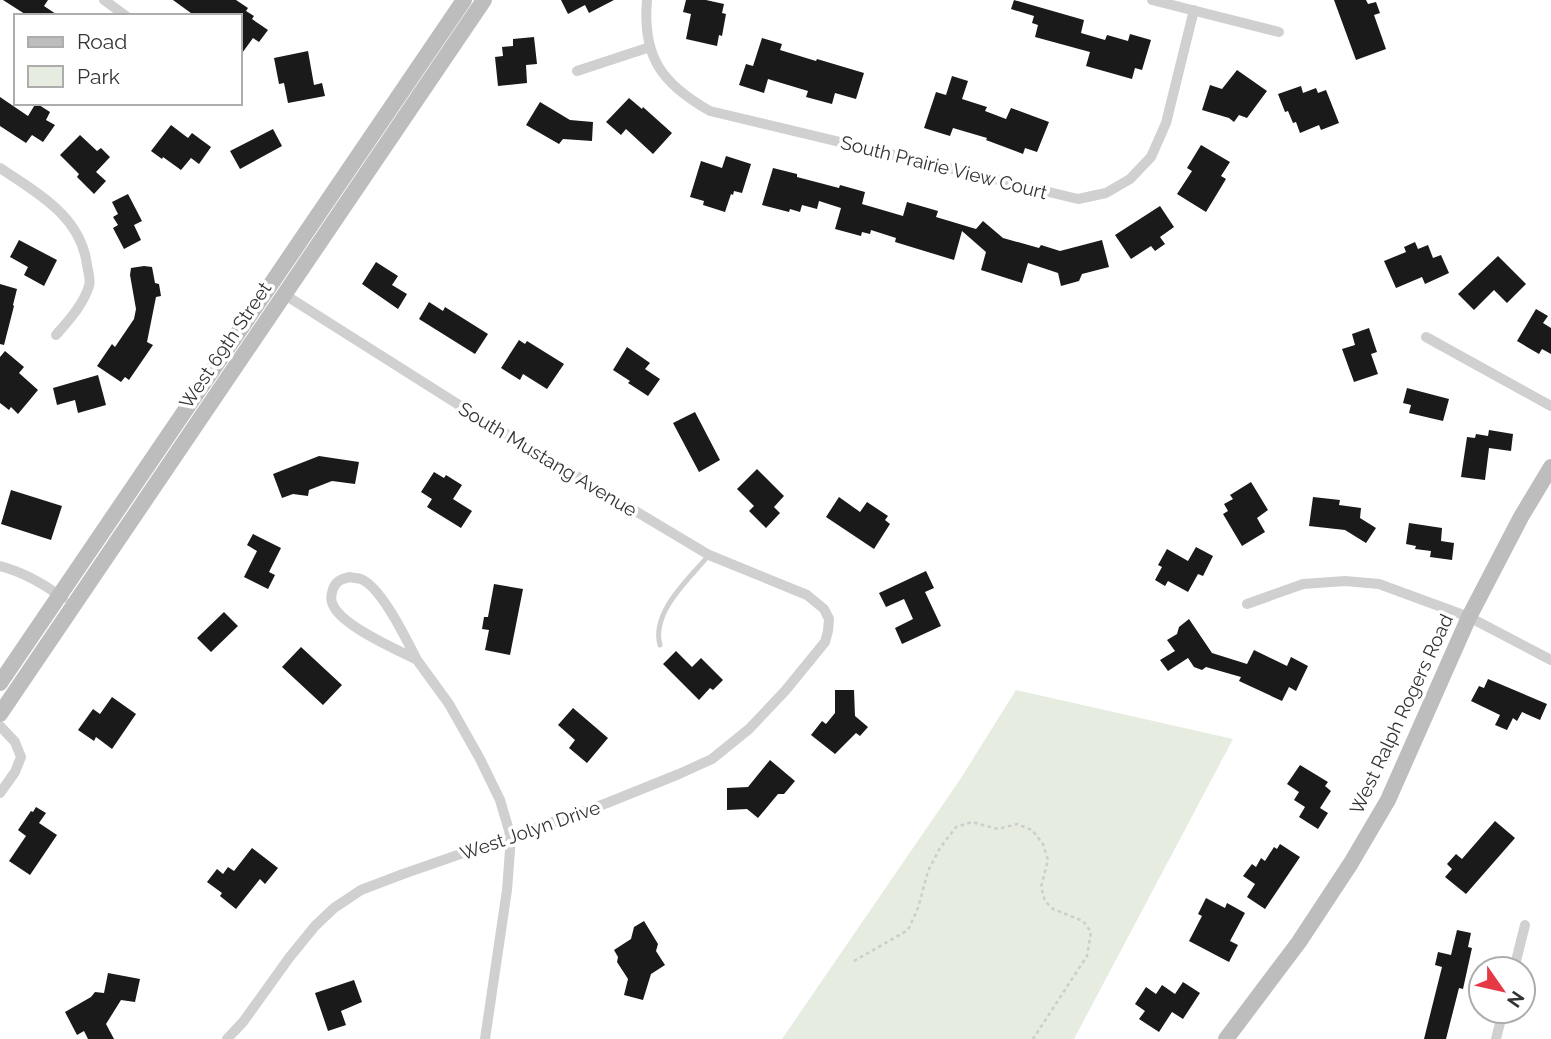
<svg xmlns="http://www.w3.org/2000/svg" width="1551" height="1039" font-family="Raleway,sans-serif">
	<rect width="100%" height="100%" fill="#fff"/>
	<!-- green -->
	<path fill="#e6ecdf" d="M1016,690L1233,739L1074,1039H782L961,778Z"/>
	<!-- building -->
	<path fill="#1a1a1a" d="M3,0H48L44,6L59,16H28Z
		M173,0H236L248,8L246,11L254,16L252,19L268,30L259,42L253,38L240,56V16H195Z
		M561,0H614L589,13L585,5L568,14Z
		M686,0H706L724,4L722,13L726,14L722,36L719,35L717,46L686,39L691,14L683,12Z
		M1014,0L1084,20L1081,33L1105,40L1107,35L1128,41L1130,34L1151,40L1142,70L1135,68L1132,79L1086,66L1090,52L1035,37L1038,25L1032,23L1034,16L1011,9Z
		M1334,0H1366L1368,4L1376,2L1380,13L1374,15L1386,49L1356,60Z
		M534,37L537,64L526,65L527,83L498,86L495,57L503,56L502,47L513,46V39Z
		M762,38L782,44L780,50L816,61L817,59L864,73L856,99L835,93L832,104L806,97L808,91L768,79L764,93L739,85L746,64L753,66Z
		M308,51L314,85L322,83L325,96L288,103L284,83L279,84L274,58Z
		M1237,70L1267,91L1247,118L1239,115L1234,122L1229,118L1202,110L1210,85L1222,89Z
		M952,76L968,81L962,99L987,107L985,111L1006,119L1011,108L1049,122L1037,152L1025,148L1023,154L986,140L987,138L953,128L950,136L924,128L936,92L946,95Z
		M1301,86L1303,93L1316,88L1318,93L1326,90L1339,123L1321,130L1319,125L1300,133L1296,122L1293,123L1288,111L1285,112L1278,94Z
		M0,97L28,116L36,103L50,112L46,120L55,125L43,142L32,135L26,143L0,126Z
		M629,98L642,109L643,107L672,133L653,154L626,129L621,135L606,122Z
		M540,102L570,120L593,122L592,141L563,139L559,144L526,125Z
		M171,125L188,138L192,133L211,147L199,164L191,158L181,170L163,157L162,159L151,151Z
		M273,129L282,146L240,169L230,151Z
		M80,135L97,151L101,148L110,157L96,172L106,181L94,194L77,177L79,174L60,155Z
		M1201,145L1230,162L1221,176L1226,179L1206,212L1177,194L1192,171L1187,168Z
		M726,156L751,164L742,193L734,191L733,195L731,194L725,212L703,205L704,201L690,197L701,161L722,168Z
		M773,168L797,174V177L839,188L840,185L865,192L862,204L903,216L907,202L938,211L936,217L976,229L983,221L1003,238L1039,248L1041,245L1060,251L1102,240L1109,267L1082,274L1079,281L1061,286L1058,273L1028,263L1022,283L981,270L986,252L962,231L954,260L895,242L896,238L871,230L870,234L862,232L861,236L835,229L841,208L819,201L817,209L802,205L800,212L790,209L789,212L762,205Z
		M128,194L142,221L134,225L141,240L124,249L113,228L118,225L113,217L118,214L112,202Z
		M1160,206L1174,227L1160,237L1165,244L1155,251L1151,246L1131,259L1115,235Z
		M19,240L57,260L44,286L24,275L28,267L10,257Z
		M1415,242L1418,249L1428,245L1433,258L1441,255L1449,273L1425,284L1422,277L1396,288L1384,261L1406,252L1404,247Z
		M1498,256L1526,284L1507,303L1494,290L1474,310L1458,294Z
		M376,262L398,276L392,285L407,294L398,309L362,284Z
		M144,266L152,267L155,283L159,284L161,296L156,297L147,342L153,345L129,380L125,377L121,382L97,366L112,344L115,347L134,319L136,309L130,275L131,268Z
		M0,284L17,289L13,305L14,306L4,345L0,344Z
		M429,302L443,311L445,307L488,334L475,354L419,319Z
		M1536,309L1548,316L1543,323L1551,328V354L1542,349L1539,354L1517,341Z
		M1369,328L1377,352L1371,354L1378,374L1354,382L1342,349L1355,345L1352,334Z
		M519,340L525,344L527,341L564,364L547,389L523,374L520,380L501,368Z
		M627,347L650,363L645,369L660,379L648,396L628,383L630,381L613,370Z
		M5,351L24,367L19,373L38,390L18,414L11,407L9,410L0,403V357Z
		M98,375L106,405L78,413L75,400L57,405L53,388Z
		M1407,388L1449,399L1443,421L1409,413L1411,405L1403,403Z
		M695,412L720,460L699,472L673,423Z
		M1489,430L1513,434L1511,451L1489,448L1485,480L1461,477L1467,437L1475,438L1476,434L1488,436Z
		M319,456L359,462L355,484L332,481L309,490L308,496L293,494L282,498L273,474Z
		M757,469L784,496L774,507L780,513L766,528L749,511L754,506L737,489Z
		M434,472L444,478L446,475L462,485L453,499L472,511L461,528L427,507L432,499L421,492Z
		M1251,482L1268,510L1257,518L1265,532L1242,546L1223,514L1228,511L1224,504L1233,499L1230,495Z
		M11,490L62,506L51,540L1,524Z
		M839,497L860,512L867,502L888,516L885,520L890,524L874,549L826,517Z
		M1313,497L1340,500L1339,505L1361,508L1360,518L1376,528L1366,543L1345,530L1309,526Z
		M1409,523L1442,528L1441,541L1454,543L1452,560L1430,557L1431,551L1415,549L1416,546L1406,544Z
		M253,534L281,548L269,572L275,575L268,589L244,577L257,551L247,545Z
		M1196,547L1213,556L1203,576L1198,574L1188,592L1168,581L1165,586L1155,580L1162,567L1158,565L1167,549L1188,561Z
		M926,571L934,588L925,592L941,626L902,644L895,628L913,619L904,599L886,607L879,593Z
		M494,584L523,589L510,655L485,650L489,630L482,629L484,617H488Z
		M224,612L238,626L211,652L197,638Z
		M1189,619L1212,653L1247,664L1254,650L1287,666L1291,657L1308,666L1296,691L1289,687L1282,701L1239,681L1241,677L1206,667L1202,670L1194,667L1188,658L1168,671L1160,660L1175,651L1167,640L1177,634L1179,627Z
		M301,647L342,685L323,705L282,667Z
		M676,651L692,667L701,658L723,680L713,690L710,688L699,700L663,664Z
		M1488,679L1547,704L1540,720L1522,712L1517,721L1513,718L1507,730L1495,725L1500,715L1471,701L1479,686L1484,688Z
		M835,690H854L855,716L868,727L860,736L856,733L835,754L811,735L822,721L826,724L835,713Z
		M112,697L136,714L112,749L96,737L94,741L78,730L93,709L100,714Z
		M573,708L608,738L587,763L569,748L575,740L558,725Z
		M770,760L795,781L784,794H778L758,818L747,809L727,810V788L748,787Z
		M1300,765L1328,782L1325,786L1331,791L1320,808L1328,813L1318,829L1299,817L1305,807L1294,800L1299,792L1287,784Z
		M36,807L46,813L39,823L57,835L30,875L9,861L26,836L18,830L31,811L33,812Z
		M1495,821L1515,838L1466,894L1445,877L1452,869L1447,864L1456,854L1462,859Z
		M1280,844L1300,857L1265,909L1247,897L1255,884L1243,876L1252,864L1256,867L1261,858L1265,861L1274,847L1277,849Z
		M252,848L278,868L265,884L260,879L236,909L220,896L222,893L207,882L217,869L223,874L228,867L234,871Z
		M1206,898L1225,908L1227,903L1245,913L1230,941L1238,945L1229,962L1189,941L1202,916L1198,914Z
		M644,921L658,944L656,951L665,965L651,974L643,1000L624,995L628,979L617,962L618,957L614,950L631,939L634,927Z
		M1457,930L1471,933L1468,947L1472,948L1463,989L1459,988L1446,1039H1424L1442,967L1435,965L1438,952L1451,955Z
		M108,973L140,979L135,1002L121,1000L106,1024L114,1039H88L84,1031L77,1035L65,1012L91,997L95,992L104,993Z
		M354,980L362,1002L341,1011L346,1025L328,1031L315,993Z
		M1183,982L1200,993L1183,1019L1172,1012L1159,1032L1139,1019L1145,1011L1135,1004L1146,987L1156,994L1162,985L1175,994Z"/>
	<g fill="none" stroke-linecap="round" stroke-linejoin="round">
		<!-- path -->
		<path stroke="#cdcdcd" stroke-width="2.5" stroke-dasharray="3.5 3.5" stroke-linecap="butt" d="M854,961L908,930L918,908L928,871L940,848L956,827L972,822L998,829L1017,824L1032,830L1043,844L1048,860L1041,887L1045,901L1053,909L1083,921L1091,932L1087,956L1033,1039"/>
		<!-- lane -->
		<path stroke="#d0d0d0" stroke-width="5" d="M660,645C651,612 689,579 709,555"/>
		<!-- street -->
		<path stroke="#d0d0d0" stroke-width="10" d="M104,0L126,16
			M647,0C642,57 662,84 710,111L1078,199L1106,193L1130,179L1151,157L1166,123L1194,10
			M1152,0L1279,32
			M577,71L650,47
			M0,168C37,193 81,216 87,265C88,271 91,280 89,286C83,305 69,320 56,335
			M1426,337L1551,406
			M0,566C24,572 44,584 63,598
			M350,577C353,578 357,578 361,579C382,588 406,639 417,660C396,649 342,626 333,605C330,600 331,595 333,589C336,581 341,579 350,577Z
			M1247,604L1303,584L1345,581L1379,584L1469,617L1551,660
			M417,660L449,704L480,759L500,800L511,837L507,890L485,1039
			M0,726L15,742L21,757L15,772L0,793
			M1514,969L1525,925
			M227,1039L243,1022L289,958L315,926L334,908L361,890L403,874L607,803L679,774L712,759L749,729L785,691L825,642L828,631L829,619L824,609L807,595L709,555L478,417L282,293
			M1496,1039L1503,1011"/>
		<!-- secondary -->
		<path stroke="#bdbdbd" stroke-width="16" d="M0,683L464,0
			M0,714L484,0
			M1226,1039L1299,942L1351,863L1388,800L1469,617L1521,517L1551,467"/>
	</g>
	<g text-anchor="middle" stroke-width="7" stroke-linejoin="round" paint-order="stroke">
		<!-- street labels -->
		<g font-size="19" fill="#333" stroke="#fff">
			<text transform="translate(944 167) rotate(14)" y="7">South Prairie View Court</text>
			<text transform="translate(225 345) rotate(-56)" y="7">West 69th Street</text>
			<text transform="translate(548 459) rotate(31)" y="7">South Mustang Avenue</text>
			<text transform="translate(1401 714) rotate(-65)" y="7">West Ralph Rogers Road</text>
			<text transform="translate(530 830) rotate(-19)" y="7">West Jolyn Drive</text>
		</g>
	</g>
	<!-- legend -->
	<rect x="14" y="14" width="228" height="91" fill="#ffffff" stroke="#adadad" stroke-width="2"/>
	<rect x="28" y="37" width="35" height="10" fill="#bdbdbd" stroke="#adadad" stroke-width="2"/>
	<text x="77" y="49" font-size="21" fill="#333333">Road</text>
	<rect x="28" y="66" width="35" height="21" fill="#e6ecdf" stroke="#adadad" stroke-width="2"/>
	<text x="77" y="84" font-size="21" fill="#333333">Park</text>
	<!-- north arrow -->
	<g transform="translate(1502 990) rotate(124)"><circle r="33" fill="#ffffff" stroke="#adadad" stroke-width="2"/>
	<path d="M0-5L12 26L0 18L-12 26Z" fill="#e63946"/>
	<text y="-10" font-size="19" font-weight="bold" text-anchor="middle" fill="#333333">N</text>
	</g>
</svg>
